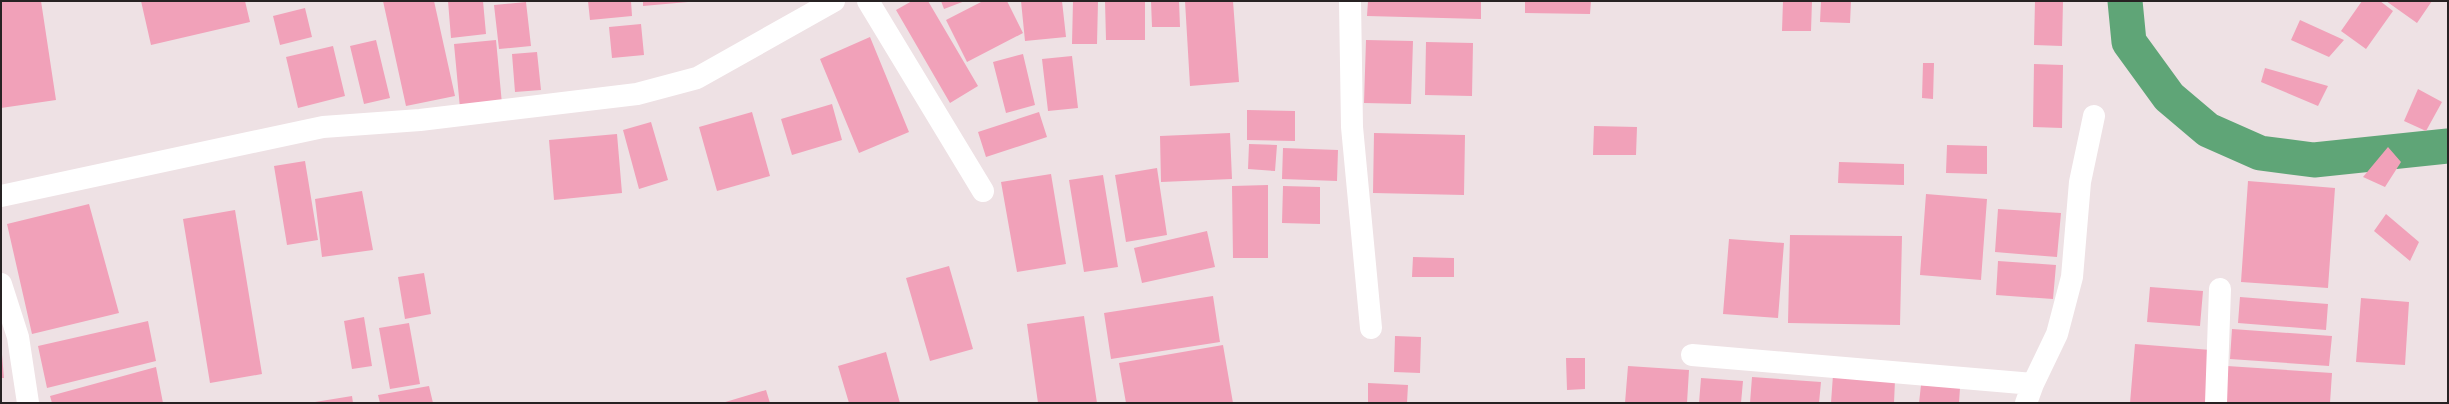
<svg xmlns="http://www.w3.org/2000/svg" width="2449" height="404" font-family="'Sofia Sans Condensed',sans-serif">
	<rect width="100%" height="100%" fill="#eee1e4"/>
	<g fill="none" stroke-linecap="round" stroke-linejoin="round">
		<!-- canal -->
		<path stroke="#5fa577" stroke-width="35" d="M2125,1L2129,42L2169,97L2208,130L2260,153L2314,160L2448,146"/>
	</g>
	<!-- building -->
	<path fill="#f1a1b9" d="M1,1H41L56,100L1,108Z
		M141,1H245L250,22L151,45Z
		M383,1H434L455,96L406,106Z
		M448,1H483L486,34L451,38Z
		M588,1H631L632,16L590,20Z
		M643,1H688V2L643,6Z
		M912,1H928L978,86L950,103L896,10Z
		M941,1H965L944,9Z
		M983,1H1007L1023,33L967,62L946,20Z
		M1021,1H1062L1066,37L1025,41Z
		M1073,1H1098L1097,44H1072Z
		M1105,1H1145V40H1106Z
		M1151,1H1179L1180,27H1152Z
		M1185,1H1233L1239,82L1190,86Z
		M1368,1H1481V19L1367,16Z
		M1525,1H1591L1590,14L1525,13Z
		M1783,1H1812L1811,31H1782Z
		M1821,1H1851L1850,23L1820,22Z
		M2035,1H2063L2062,46L2034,45Z
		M2362,1H2380L2393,11L2366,49L2341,31Z
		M2386,1H2432L2417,23Z
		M526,2L531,46L499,49L494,5Z
		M305,8L312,37L280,45L273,16Z
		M2300,20L2344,40L2329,57L2291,40Z
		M641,24L644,55L612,58L609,27Z
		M870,37L909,132L859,153L820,59Z
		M376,40L390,98L364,104L350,46Z
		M496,40L502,104L460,108L454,44Z
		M1366,40L1413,41L1411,104L1364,103Z
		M1426,42L1473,43L1472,96L1425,95Z
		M333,46L345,96L298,108L286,57Z
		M537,52L541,90L515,92L512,54Z
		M1023,54L1035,105L1006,113L993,62Z
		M1072,56L1078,108L1048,111L1042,59Z
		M1923,63H1934L1933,99L1922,98Z
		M2034,64L2063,65L2062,128L2033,127Z
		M2265,68L2328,86L2318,106L2261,82Z
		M2418,89L2442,102L2426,131L2404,121Z
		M832,104L842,140L792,155L781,119Z
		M1247,110L1295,111V141L1247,140Z
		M752,112L770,176L717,191L699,127Z
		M1039,112L1047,137L986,157L978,132Z
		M651,122L668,180L639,189L623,130Z
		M1594,126L1637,127L1636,155H1593Z
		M1230,133L1232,179L1161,182L1160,136Z
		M1374,133L1465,135L1464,195L1373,193Z
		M617,134L622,193L554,200L549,140Z
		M1249,144L1277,145L1275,171L1248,169Z
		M1947,145L1987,146V174L1946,173Z
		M2388,147L2401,162L2385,187L2363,177Z
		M1283,148L1338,150L1337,181L1282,179Z
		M305,161L318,240L287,245L274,166Z
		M1839,162L1904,164V185L1838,183Z
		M1157,168L1167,235L1126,242L1115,175Z
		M1051,174L1066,264L1017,272L1001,182Z
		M1103,175L1118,267L1084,272L1069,180Z
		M2248,181L2335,188L2328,288L2241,282Z
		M1268,185V258H1233L1232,186Z
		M1283,186L1320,187V224L1282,223Z
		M362,191L373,250L322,257L315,199Z
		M1926,194L1987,199L1981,280L1920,275Z
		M89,204L119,313L32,334L7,224Z
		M1998,209L2061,213L2057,257L1995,252Z
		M235,210L262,374L210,383L183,219Z
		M2386,214L2419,242L2410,261L2374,231Z
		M1207,231L1215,267L1142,283L1134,248Z
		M1790,235L1902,236L1900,325L1788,323Z
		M1729,239L1784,243L1778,318L1723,314Z
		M1413,257L1454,258V277H1412Z
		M1998,261L2056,265L2053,299L1996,295Z
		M949,266L973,349L930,361L906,278Z
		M424,273L431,314L405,319L398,277Z
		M2150,287L2203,291L2200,326L2147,322Z
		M1213,296L1220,342L1111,359L1104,313Z
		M2240,297L2328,304L2326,330L2238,323Z
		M2361,298L2409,302L2405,365L2356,362Z
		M1084,316L1097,403H1038L1027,324Z
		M364,317L372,366L352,369L344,321Z
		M148,321L156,361L47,388L38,346Z
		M409,323L420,384L390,389L379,328Z
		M2232,329L2332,336L2329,366L2230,359Z
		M1395,336L1421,337L1420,373L1394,372Z
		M1,343L4,378H1Z
		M2135,344L2211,350L2207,403H2130Z
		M1223,345L1233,403H1126L1119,363Z
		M886,352L900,403H849L838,366Z
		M1566,358H1585V389L1567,390Z
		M1628,366L1689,370L1687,403H1625Z
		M2227,366L2332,373L2330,403H2225Z
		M156,367L163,403H52L50,396Z
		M1833,375L1895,380L1894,403H1831Z
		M1752,377L1821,382L1819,403H1750Z
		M1701,378L1743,381L1741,403H1699Z
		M1368,383L1408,385L1407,403H1368Z
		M1921,385L1960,388L1959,403H1919Z
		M429,386L433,403H380L378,395Z
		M766,390L770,403H722Z
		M352,396L353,403H315V402Z"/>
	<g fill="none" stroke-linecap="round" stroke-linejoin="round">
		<!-- minor -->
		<path stroke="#fff" stroke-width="22" d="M868,1L983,191
			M1350,1L1352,127L1371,328
			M1,196L323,127L420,120L637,94L697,78L834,1
			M1,284L18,337L28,403
			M1692,355L2033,384
			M2026,403L2033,384L2057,334L2072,277L2080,182L2094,116
			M2216,403L2220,289"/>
	</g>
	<!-- border -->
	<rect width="2449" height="404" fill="none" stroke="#272223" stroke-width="4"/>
</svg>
